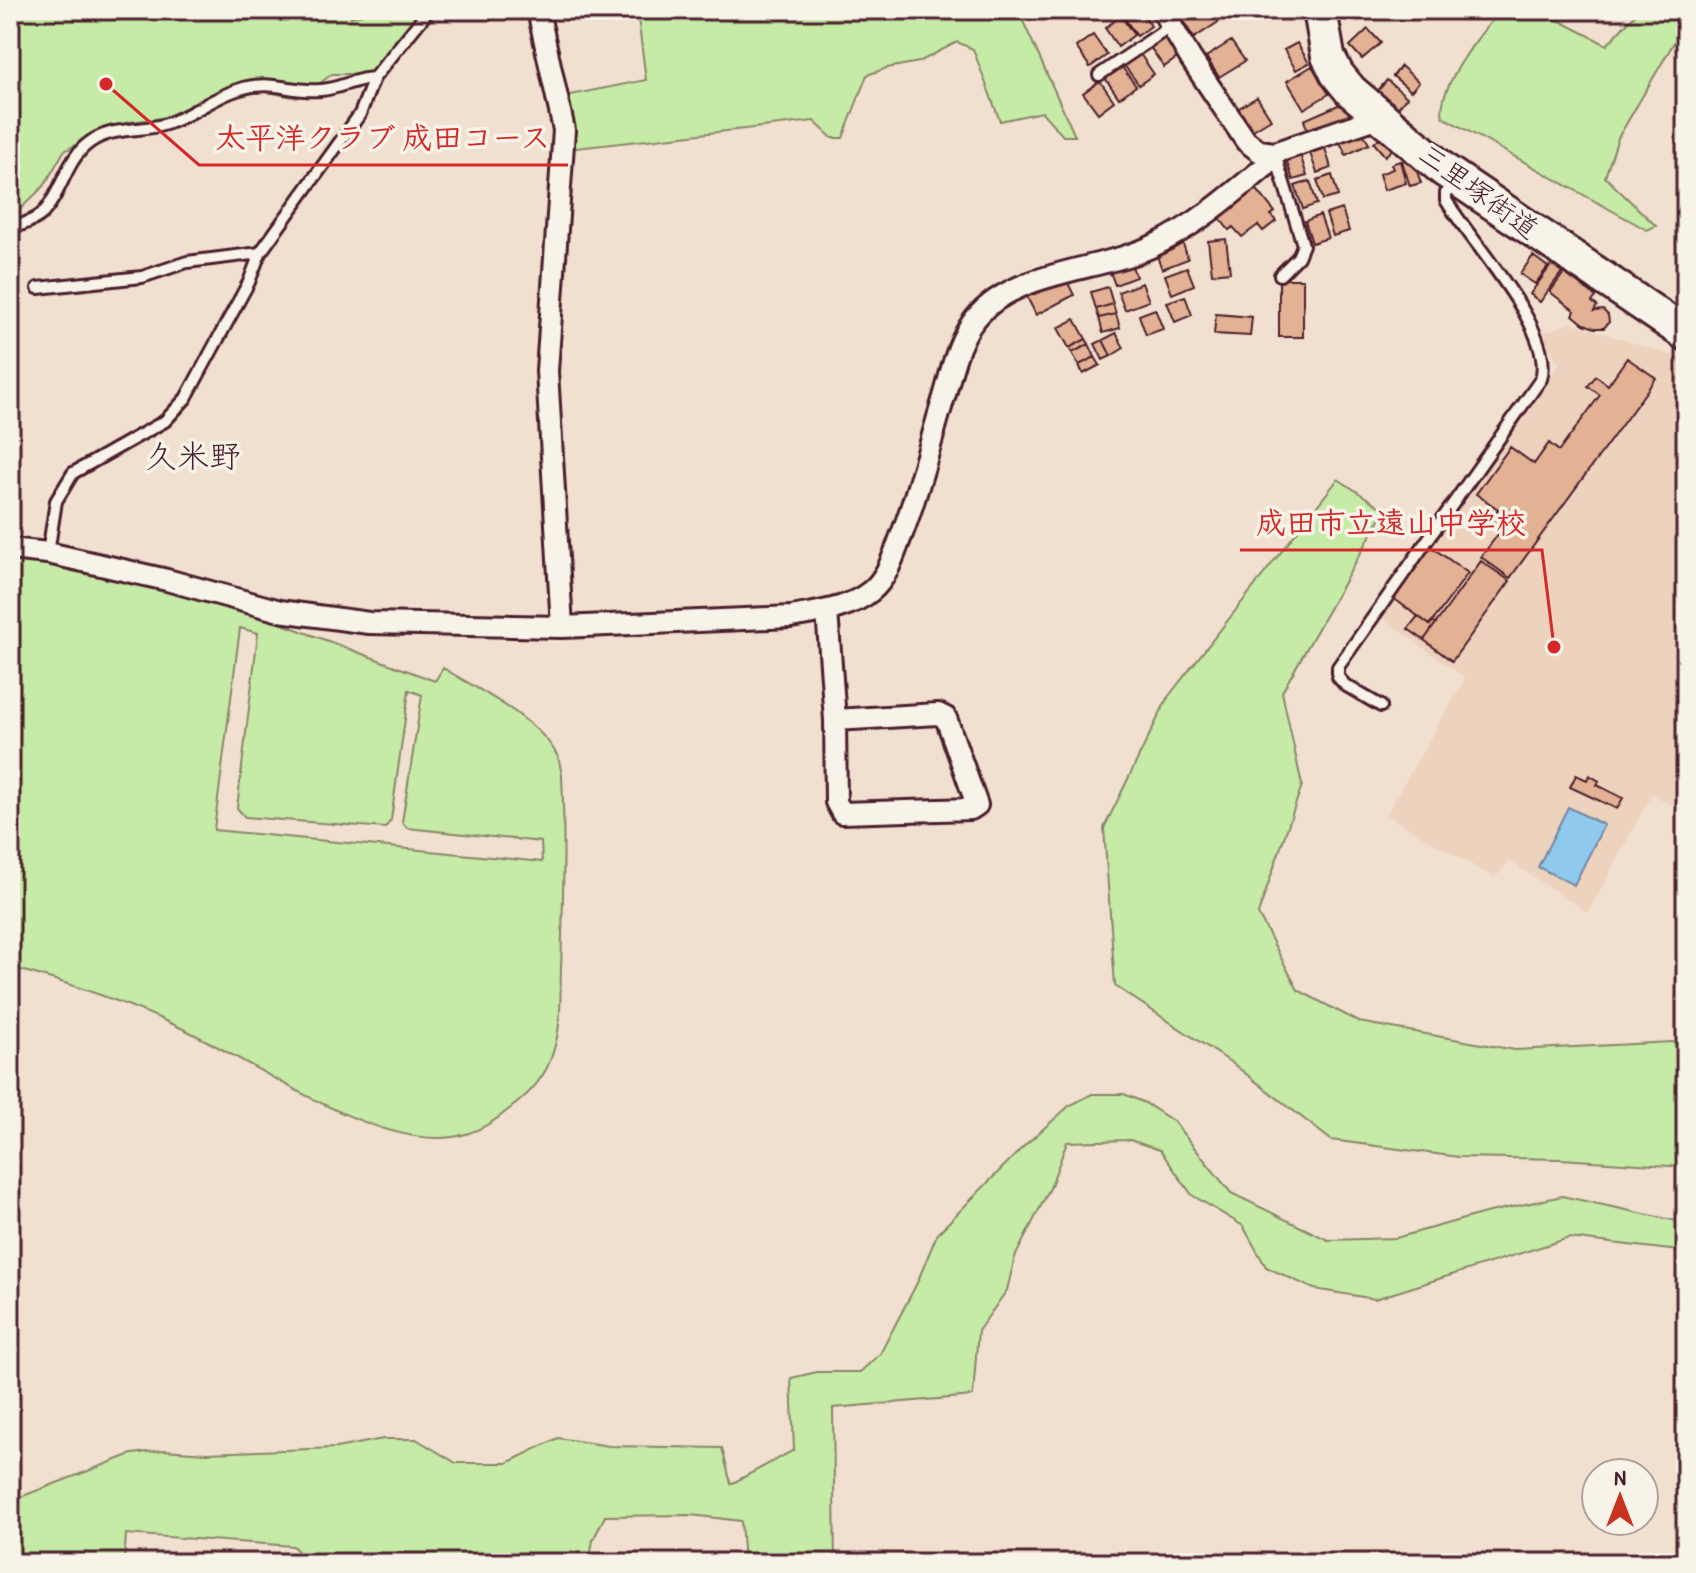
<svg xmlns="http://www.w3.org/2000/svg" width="1696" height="1573" font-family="'Patrick Hand','Klee One',sans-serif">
	<rect width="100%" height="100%" fill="#f1e0cf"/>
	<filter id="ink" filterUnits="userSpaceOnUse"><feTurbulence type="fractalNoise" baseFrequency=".0125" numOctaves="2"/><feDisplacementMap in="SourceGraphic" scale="16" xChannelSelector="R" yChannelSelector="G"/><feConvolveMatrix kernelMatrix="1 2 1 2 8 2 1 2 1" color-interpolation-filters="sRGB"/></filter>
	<g filter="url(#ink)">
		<!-- built -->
		<path fill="#edd2be" d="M1572,323L1686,360V813L1652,794L1588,913L1509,861L1495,878L1386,815L1465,678L1379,616L1559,364L1542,333Z"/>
		<!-- green -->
		<path fill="#c6eba6" stroke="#888568" stroke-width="2" fill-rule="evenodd" d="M10,10H350L351,17L376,10H420L375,74H332L310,91L297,98L263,91L211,102L170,117L129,122L100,132L64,151L44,186L10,219Z
			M637,10H1018L1075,136H1063L1042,112L1000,121L973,49L957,42L919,62L887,68L867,75L843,138H832L814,121L568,149L565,96L646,80Z
			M1502,10H1539L1607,45L1639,10H1686V22L1618,138L1605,177L1656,226L1647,230L1443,117C1436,89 1482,30 1502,10Z
			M1338,479L1385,510L1282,692L1302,785L1258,914L1298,990L1359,1022L1515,1050L1672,1042L1686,1046V1167L1560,1159L1459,1157L1331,1140L1232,1063L1115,986L1104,828L1168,697Z
			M10,558L140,583L277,622L435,681L443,668C476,688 542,721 558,757C560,763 561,770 562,776C565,841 563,906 561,970C560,996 562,1024 554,1049C547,1076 530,1094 508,1110C496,1120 481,1130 466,1134C385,1159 254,1061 181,1028C126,1002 69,983 10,967ZM240,628L258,633L237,808L245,817L385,828L391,820L409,690L422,695L402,822L407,828L541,842L542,862L214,830Z
			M1092,1094H1124L1145,1103L1173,1121L1231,1193L1328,1240L1396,1238L1485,1213L1562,1196L1686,1223V1259L1679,1251L1569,1238L1375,1299L1314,1289L1266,1267L1243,1226L1192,1195L1160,1150L1130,1140L1067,1142L1050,1188L1015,1257L1007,1290L978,1331L973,1396L833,1408L835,1563H744L741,1521L691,1515L605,1516L593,1540L589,1563H308L293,1546L126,1534L124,1563H10V1501L132,1454L164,1450L207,1453L336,1448L383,1439H416L456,1463H507L558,1438L609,1446L722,1448L731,1484L794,1450L791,1378L817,1372H860L880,1354L917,1283L937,1234L1024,1146L1069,1106Z"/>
		<!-- water -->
		<path fill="#8fc9ee" stroke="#7385a0" stroke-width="2" d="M1568,807L1604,825L1574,885L1538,867Z"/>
		<!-- building -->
		<path fill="#e3b295" stroke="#4a1f2b" stroke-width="2" d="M1129,10H1140L1151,26L1137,36L1122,15Z
			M1176,10H1217L1223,19L1194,38Z
			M1121,16L1134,35L1118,47L1105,28Z
			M1368,29L1381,43L1362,59L1350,46Z
			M1093,35L1107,55L1090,67L1076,47Z
			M1166,36L1180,56L1164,67L1150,47Z
			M1231,41L1245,61L1219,77L1206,57Z
			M1297,43L1309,63L1296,70L1284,50Z
			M1140,54L1154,74L1139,85L1124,65Z
			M1312,66L1329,94L1304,109L1287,81Z
			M1401,66L1419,82L1411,91L1393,76Z
			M1122,67L1136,86L1119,98L1105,78Z
			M1387,80L1407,97L1396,110L1376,93Z
			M1100,81L1114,101L1098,113L1083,93Z
			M1257,97L1271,119L1248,133L1234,111Z
			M1343,103L1355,115L1307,129L1304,120Z
			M1360,127L1369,144L1346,155L1338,138Z
			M1385,133L1396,146L1385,156L1374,143Z
			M1325,148L1331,168L1317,173L1310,153Z
			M1300,154L1307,176L1293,180L1286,159Z
			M1412,157L1421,183L1410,186L1402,161Z
			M1400,161L1406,183L1384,190L1379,174L1393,169L1391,164Z
			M1332,175L1338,196L1323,200L1317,180Z
			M1310,181L1317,204L1303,209L1295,186Z
			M1254,186L1275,212L1271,215L1276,221L1263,231L1258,225L1242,237L1233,227L1229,230L1217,215Z
			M1342,209L1349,231L1333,236L1326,214Z
			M1320,215L1328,238L1312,243L1305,221Z
			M1226,239L1230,272L1212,274L1208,241Z
			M1182,241L1188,259L1162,269L1155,251Z
			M1533,256L1548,267L1535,284L1520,274Z
			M1130,261L1136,277L1115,285L1109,269Z
			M1552,264L1562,272L1540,302L1530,294Z
			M1187,267L1194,285L1172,294L1165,275Z
			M1564,273L1596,297L1592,302L1597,306L1594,311L1603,310L1608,315L1609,322L1604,328H1595L1584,324L1573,315L1575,311L1550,292Z
			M1065,277L1074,295L1036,315L1027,297Z
			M1279,279H1303V337H1279Z
			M1142,283L1149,301L1125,310L1118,292Z
			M1108,287L1113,304L1096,309L1091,292Z
			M1185,296L1192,315L1175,322L1167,302Z
			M1113,304L1116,314L1099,318L1096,309Z
			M1155,309L1163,329L1146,335L1139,315Z
			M1116,314L1120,328L1103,333L1099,318Z
			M1216,314L1252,317L1250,336L1214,334Z
			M1075,319L1086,339L1069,348L1058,328Z
			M1116,333L1124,348L1111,356L1103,340Z
			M1086,339L1089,344L1072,353L1069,348Z
			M1103,340L1111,356L1103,360L1095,344Z
			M1089,344L1095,357L1079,365L1072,353Z
			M1095,357L1100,365L1083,374L1079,365Z
			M1627,358L1656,378L1510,578L1481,557L1502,529L1490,521L1498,509L1476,494L1510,447L1534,464L1549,443L1559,451L1600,395L1588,386L1596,376L1608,385Z
			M1430,546L1468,573L1430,625L1393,598Z
			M1481,561L1510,581L1452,661L1424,640Z
			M1418,616L1430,625L1432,621L1436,623L1424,640L1408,629Z
			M1576,775L1587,780L1589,775L1599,781L1597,785L1623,798L1617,809L1570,787Z"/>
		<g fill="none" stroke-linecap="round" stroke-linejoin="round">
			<defs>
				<path id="lane" d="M1099,75L1171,26
					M1275,154L1303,245L1298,257L1280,275
					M10,229C21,224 34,222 43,213C61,194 65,164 85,146C109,125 139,133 166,124C191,116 212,98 237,90C272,78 289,93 321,90C339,89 356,78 374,78
					M38,288L142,277L187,262L260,253
					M48,553L56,501L73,473L165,421L186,398L249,282L260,253L360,114L374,78L429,10
					M1381,706L1345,685L1338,677V667L1541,379C1556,330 1470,242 1446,200V193L1449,188L1447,179"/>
				<path id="street" d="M538,10L564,130L547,371L562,627
					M1162,10L1191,59L1246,141L1259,151L1274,153L1382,116
					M10,549L48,553L167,580L280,611L369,623L562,627L791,617C818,612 849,609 871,591C887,578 893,557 900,539C919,492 930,442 945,394C951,372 957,346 970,326C1007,269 1099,273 1155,245C1198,224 1231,195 1268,164L1274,153
					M827,611L835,720L836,802L842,813L971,809L977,805L946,718L938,714L835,720"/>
				<path id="primary" d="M1320,10L1328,56L1337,74L1351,91L1444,170L1686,334"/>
			</defs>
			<!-- lane casing -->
			<use href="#lane" stroke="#4a1f2b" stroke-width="16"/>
			<!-- street casing -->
			<use href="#street" stroke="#4a1f2b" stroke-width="26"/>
			<!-- primary casing -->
			<use href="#primary" stroke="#4a1f2b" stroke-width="38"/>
			<!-- lane -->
			<use href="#lane" stroke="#f7f3e8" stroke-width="10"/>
			<!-- street -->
			<use href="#street" stroke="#f7f3e8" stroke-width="20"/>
			<!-- primary -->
			<use href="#primary" stroke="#f7f3e8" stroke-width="32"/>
		</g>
	</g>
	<g text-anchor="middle" stroke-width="7" stroke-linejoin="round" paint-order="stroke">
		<!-- street labels -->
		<g font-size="28" fill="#4a1f2b" stroke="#f7f3e8">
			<text transform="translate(1479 191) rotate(36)" y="10">三里塚街道</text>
		</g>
		<!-- quarter labels -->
		<g font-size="32" fill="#4a1f2b" stroke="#f7f3e8">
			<text x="193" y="467">久米野</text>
		</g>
	</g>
	<!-- callouts -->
	<path fill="none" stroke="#d62828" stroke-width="3" d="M106 84L199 165H568M1554 647L1542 550H1240"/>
	<g fill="#d62828" stroke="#f7f3e8" stroke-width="3">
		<circle cx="106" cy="84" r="8"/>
		<circle cx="1554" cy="647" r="8"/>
	</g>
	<g font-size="30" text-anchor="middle" font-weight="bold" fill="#d62828" stroke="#f7f3e8" stroke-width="7" stroke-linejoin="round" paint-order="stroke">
		<text x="383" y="148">太平洋クラブ 成田コース</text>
		<text x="1391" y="533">成田市立遠山中学校</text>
	</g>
	<!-- margin -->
	<rect width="1696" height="1573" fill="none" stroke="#f7f3e8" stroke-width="40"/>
	<rect x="20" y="20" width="1656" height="1533" fill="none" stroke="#4a1f2b" stroke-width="3" filter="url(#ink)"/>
	<!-- north arrow -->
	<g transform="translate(1620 1497)"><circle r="38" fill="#f7f3e8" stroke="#b29e9c" stroke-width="2"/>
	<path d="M0-6L14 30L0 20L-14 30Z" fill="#c8321e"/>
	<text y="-12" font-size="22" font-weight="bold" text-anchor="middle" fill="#4a1f2b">N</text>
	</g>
</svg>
